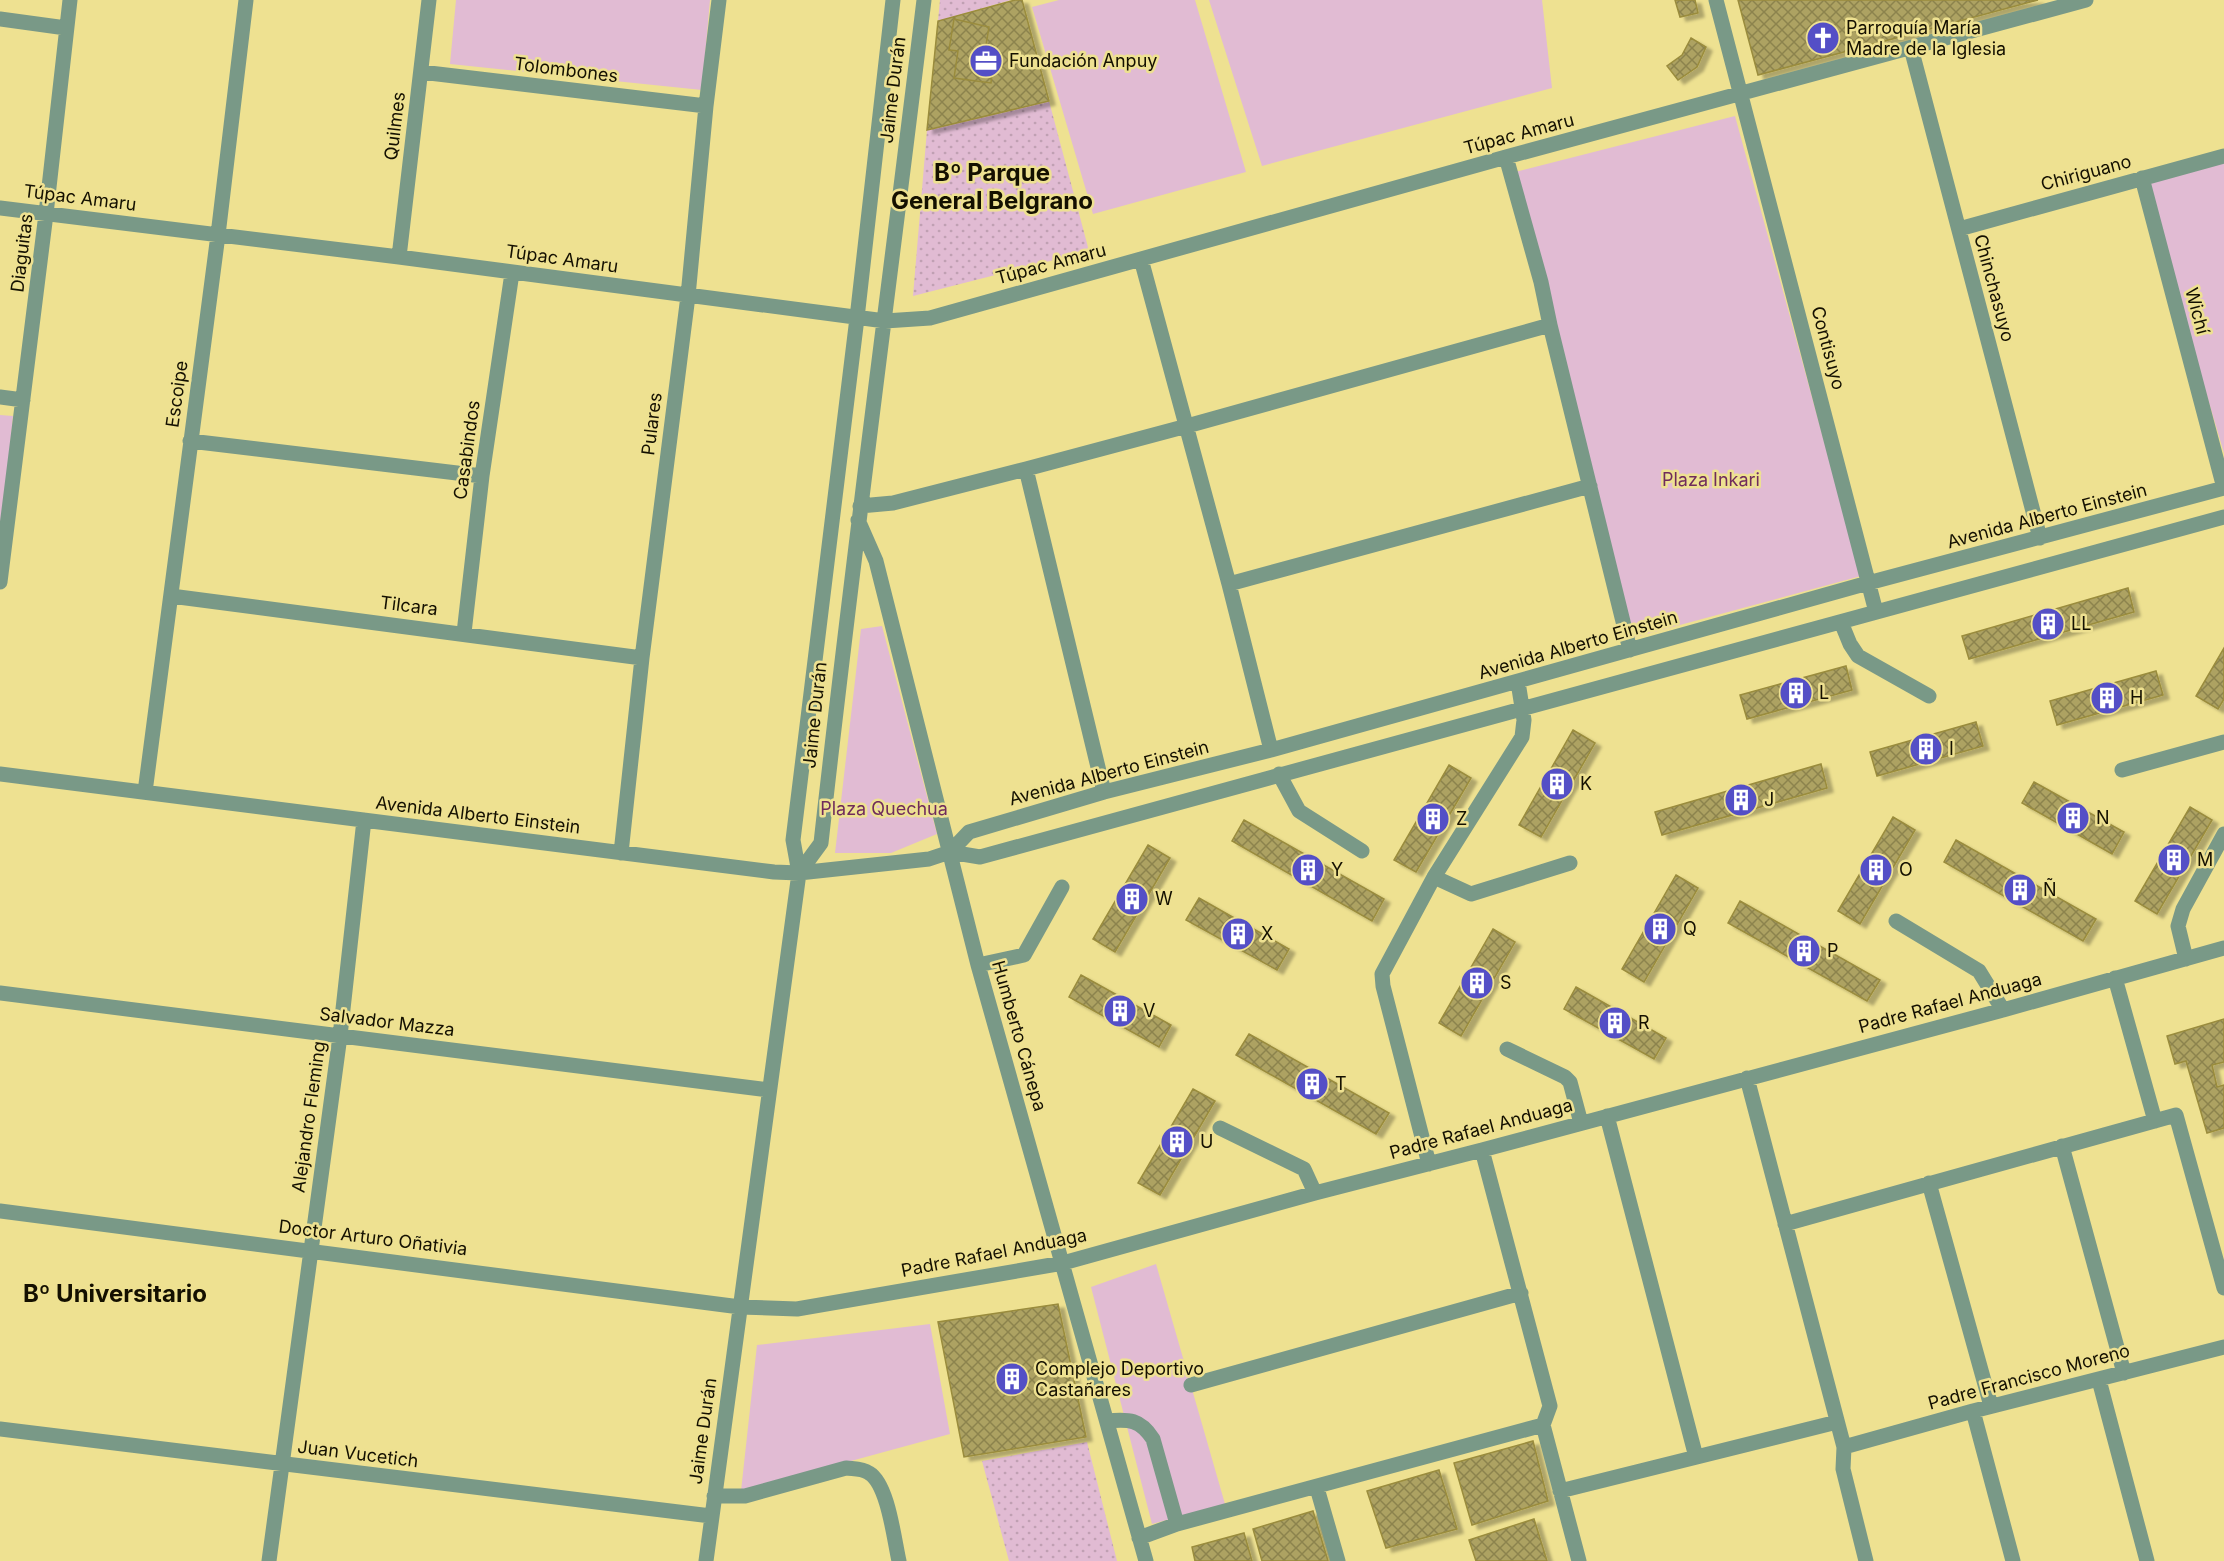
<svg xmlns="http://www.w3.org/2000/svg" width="2224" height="1561" font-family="Inter,sans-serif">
	<defs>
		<pattern id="grass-dots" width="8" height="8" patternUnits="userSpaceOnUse" patternTransform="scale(1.5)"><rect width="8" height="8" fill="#e1bbd3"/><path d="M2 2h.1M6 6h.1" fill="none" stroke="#c0a0b3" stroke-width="1.8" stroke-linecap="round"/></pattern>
		<pattern id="building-cross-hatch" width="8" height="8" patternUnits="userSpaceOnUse" patternTransform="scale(1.5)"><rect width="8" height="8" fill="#ada262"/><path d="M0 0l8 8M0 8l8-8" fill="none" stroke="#8c834e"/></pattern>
		<filter id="shadow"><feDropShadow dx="6" dy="4" stdDeviation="1.5" flood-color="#0004"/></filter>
	</defs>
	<rect width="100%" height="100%" fill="#eee191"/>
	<!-- grass -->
	<path fill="url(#grass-dots)" d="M940,0H1011L938,21Z
		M1049,101L1089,251L913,296L927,130Z
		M1087,1442L1117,1561H1009L982,1461Z"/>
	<!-- park -->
	<path fill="#e1bbd3" d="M456,0H710L702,90L450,64Z
		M1059,0H1195L1246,172L1093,214L1032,7Z
		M1209,0H1542L1552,88L1262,166Z
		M1735,116L1861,576L1628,639L1511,173Z
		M2224,156V453L2142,178Z
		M0,415L13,416L0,553Z
		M882,626L937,834L891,853H835L861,629Z
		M1156,1264L1225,1504L1152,1524L1091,1287Z
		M930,1324L950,1434L741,1491L757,1345Z"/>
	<!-- building -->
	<path fill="url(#building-cross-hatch)" stroke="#9a8c3d" stroke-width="1.5" filter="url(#shadow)" d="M1015,0H1022L1049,101L927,130L938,21Z
		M1675,0H1695L1698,13L1680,17Z
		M1738,0H2038L1758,75Z
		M954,19L989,27L985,51L994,53L991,83L954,78L958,51L949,50Z
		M1691,38L1706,47L1697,67L1678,80L1667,66L1682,55Z
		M2128,588L2134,612L1969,659L1962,636Z
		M2224,648V699L2218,709L2196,696Z
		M1846,666L1852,690L1747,719L1740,695Z
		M2156,671L2163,695L2057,725L2050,701Z
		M1976,722L1983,746L1877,776L1870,752Z
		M1573,730L1595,743L1541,837L1519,825Z
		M1821,764L1827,788L1662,835L1655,812Z
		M1449,765L1471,778L1416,872L1394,860Z
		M2034,782L2124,832L2112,854L2022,803Z
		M2190,807L2212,820L2157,914L2135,901Z
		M1893,817L1915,830L1860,924L1838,911Z
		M1244,820L1384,899L1372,921L1232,841Z
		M1956,840L2096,919L2083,941L1944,862Z
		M1148,845L1170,858L1115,952L1093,939Z
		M1676,875L1698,888L1644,982L1622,969Z
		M1199,898L1289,949L1277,970L1186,920Z
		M1740,901L1880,980L1867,1001L1728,923Z
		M1493,929L1515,942L1461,1036L1439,1023Z
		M1081,975L1171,1025L1159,1047L1069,997Z
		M1576,987L1666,1038L1654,1059L1564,1009Z
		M2224,1019V1062L2212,1065L2217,1087L2224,1085V1128L2207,1133L2186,1061L2175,1064L2167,1036Z
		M1249,1034L1389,1113L1376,1134L1236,1055Z
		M1193,1089L1215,1101L1160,1195L1138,1183Z
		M1058,1304L1086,1437L964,1457L938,1322Z
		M1533,1441L1548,1501L1472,1525L1454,1463Z
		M1439,1470L1457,1529L1386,1548L1367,1491Z
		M1313,1511L1328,1561H1262L1253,1529Z
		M1534,1519L1547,1561H1476L1469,1540Z
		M1244,1533L1252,1561H1195L1192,1547Z"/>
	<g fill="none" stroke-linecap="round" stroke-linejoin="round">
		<!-- minor -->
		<path stroke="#799987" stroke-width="15" d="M1716,0L1876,612
			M0,19L66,28
			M1911,48L2040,538
			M421,72L706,106
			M1506,157L1541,282L1550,325L1630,650
			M2142,178L2224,488
			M0,208L399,257L885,321L930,318L1506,157L2086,0
			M1959,229L2224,156
			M399,257L429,0
			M1141,259L1229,584L1271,750
			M0,397L23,400
			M190,441L482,476
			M1026,469L1104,792
			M860,506L893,503L1026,469L1187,426L1550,325
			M858,520L876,561L978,965L1146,1561
			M0,582L46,214L70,0
			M1229,584L1590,486
			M171,596L642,658
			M1841,622L1850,644L1858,656L1929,696
			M464,633L482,476L512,273
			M2122,770L2224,742
			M0,774L774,872L799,873L929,859L950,852L969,832L1104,792L1271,750L1868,583L2224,488
			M1279,774L1299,811L1362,851
			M145,792L218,235L246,0
			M950,852L980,857L2224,517
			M621,853L642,658L688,296L706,106L719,0
			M799,873L821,843C852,562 890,281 924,0
			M1434,877L1471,894L1570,863
			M1896,921L1979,971L2003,1010
			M2186,959L2178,926L2183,909L2224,834
			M978,965L1024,955L1062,887
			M2115,978L2155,1121
			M0,993L769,1090
			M1507,1049L1565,1077L1570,1082L1581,1123
			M1747,1078L1844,1447L1843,1469L1866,1561
			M1607,1116L1696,1457
			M1220,1128L1304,1169L1315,1193
			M2062,1146L2124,1373
			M1482,1150L1550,1406L1543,1425L1579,1561
			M1429,1164L1383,986L1382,974L1434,877L1522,737L1524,720L1518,682
			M1929,1183L1991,1406
			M0,1211L740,1307L797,1309L1063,1263L1315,1193L1482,1150L2003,1010L2224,948
			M1785,1224L2176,1115L2224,1288
			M2099,1380L2147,1561
			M1191,1385L1521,1293
			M1973,1411L2013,1561
			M1107,1421C1129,1419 1140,1419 1153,1439L1177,1524
			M0,1429L711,1516
			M1844,1447L1973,1411L2224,1347
			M1317,1488L1338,1561
			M1560,1491L1837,1422
			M714,1496H745L846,1468C854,1469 862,1468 869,1473C888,1484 894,1539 899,1561
			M1139,1538L1177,1524L1543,1425
			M269,1561L340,1036L364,820
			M706,1561L799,873L793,840L857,318L893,0"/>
	</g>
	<!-- icons -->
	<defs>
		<symbol id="church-disc" viewBox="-11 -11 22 22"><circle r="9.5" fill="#544fc6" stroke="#eee191"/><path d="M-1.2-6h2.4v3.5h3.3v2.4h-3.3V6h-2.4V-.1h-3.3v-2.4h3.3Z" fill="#fff"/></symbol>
		<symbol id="office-disc" viewBox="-11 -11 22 22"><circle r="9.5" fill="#544fc6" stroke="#eee191"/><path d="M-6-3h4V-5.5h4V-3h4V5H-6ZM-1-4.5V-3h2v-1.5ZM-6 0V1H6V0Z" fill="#fff"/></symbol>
		<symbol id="building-disc" viewBox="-11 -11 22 22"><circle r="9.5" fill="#544fc6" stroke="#eee191"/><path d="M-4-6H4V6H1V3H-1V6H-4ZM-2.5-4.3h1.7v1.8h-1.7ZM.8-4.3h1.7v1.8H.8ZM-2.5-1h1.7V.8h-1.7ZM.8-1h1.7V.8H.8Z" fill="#fff"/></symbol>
	</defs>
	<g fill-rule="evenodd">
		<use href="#church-disc" x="1804" y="19" width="38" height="38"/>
		<use href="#office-disc" x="967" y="42" width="38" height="38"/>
		<use href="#building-disc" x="2029" y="605" width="38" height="38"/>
		<use href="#building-disc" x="1777" y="674" width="38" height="38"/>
		<use href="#building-disc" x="2088" y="679" width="38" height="38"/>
		<use href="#building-disc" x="1907" y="730" width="38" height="38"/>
		<use href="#building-disc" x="1538" y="765" width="38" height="38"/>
		<use href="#building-disc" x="1722" y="781" width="38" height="38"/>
		<use href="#building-disc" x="2054" y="799" width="38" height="38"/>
		<use href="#building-disc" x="1414" y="800" width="38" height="38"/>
		<use href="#building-disc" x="2155" y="841" width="38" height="38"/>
		<use href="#building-disc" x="1289" y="851" width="38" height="38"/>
		<use href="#building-disc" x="1857" y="851" width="38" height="38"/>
		<use href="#building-disc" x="2001" y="871" width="38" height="38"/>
		<use href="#building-disc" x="1113" y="880" width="38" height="38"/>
		<use href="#building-disc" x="1641" y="910" width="38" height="38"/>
		<use href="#building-disc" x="1219" y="915" width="38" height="38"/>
		<use href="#building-disc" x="1785" y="932" width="38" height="38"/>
		<use href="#building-disc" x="1458" y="964" width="38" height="38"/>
		<use href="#building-disc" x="1101" y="992" width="38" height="38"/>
		<use href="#building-disc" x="1596" y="1004" width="38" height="38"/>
		<use href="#building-disc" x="1293" y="1065" width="38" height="38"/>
		<use href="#building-disc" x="1158" y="1123" width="38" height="38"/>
		<use href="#building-disc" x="993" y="1360" width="38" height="38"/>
	</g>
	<g text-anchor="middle" stroke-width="5" stroke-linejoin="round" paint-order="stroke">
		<!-- poi labels -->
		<g font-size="18" fill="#141000" stroke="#eee191" text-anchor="start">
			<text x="1846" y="34">Parroquía María<tspan x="1846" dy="21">Madre de la Iglesia</tspan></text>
			<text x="1009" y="67">Fundación Anpuy</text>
			<text x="2071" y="630">LL</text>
			<text x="1819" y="699">L</text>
			<text x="2130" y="704">H</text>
			<text x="1949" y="755">I</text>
			<text x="1580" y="790">K</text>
			<text x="1764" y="806">J</text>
			<text x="2096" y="824">N</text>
			<text x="1456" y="825">Z</text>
			<text x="2197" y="866">M</text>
			<text x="1331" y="876">Y</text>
			<text x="1899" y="876">O</text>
			<text x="2043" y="896">Ñ</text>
			<text x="1155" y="905">W</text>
			<text x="1683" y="935">Q</text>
			<text x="1261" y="940">X</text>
			<text x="1827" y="957">P</text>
			<text x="1500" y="989">S</text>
			<text x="1143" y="1017">V</text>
			<text x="1638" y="1029">R</text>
			<text x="1335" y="1090">T</text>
			<text x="1200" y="1148">U</text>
			<text x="1035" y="1375">Complejo Deportivo<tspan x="1035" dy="21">Castañares</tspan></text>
		</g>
		<!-- street labels -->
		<g font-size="18" fill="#141000" stroke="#eee191">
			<text transform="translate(566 70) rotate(7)" y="6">Tolombones</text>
			<text transform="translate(893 90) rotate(-83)" y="6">Jaime Durán</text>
			<text transform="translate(395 126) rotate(-83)" y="6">Quilmes</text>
			<text transform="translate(1519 134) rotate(-15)" y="6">Túpac Amaru</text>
			<text transform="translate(2086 173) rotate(-15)" y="6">Chiriguano</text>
			<text transform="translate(80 198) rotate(7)" y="6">Túpac Amaru</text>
			<text transform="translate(22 253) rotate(-83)" y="6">Diaguitas</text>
			<text transform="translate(562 259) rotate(8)" y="6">Túpac Amaru</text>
			<text transform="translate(1051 264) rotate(-15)" y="6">Túpac Amaru</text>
			<text transform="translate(1994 288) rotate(75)" y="6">Chinchasuyo</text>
			<text transform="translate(2197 311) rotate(75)" y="6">Wichí</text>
			<text transform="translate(1828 348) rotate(75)" y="6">Contisuyo</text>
			<text transform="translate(177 394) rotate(-82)" y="6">Escoipe</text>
			<text transform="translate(652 424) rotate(-83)" y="6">Pulares</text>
			<text transform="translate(467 450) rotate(-82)" y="6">Casabindos</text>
			<text transform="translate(2047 516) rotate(-15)" y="6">Avenida Alberto Einstein</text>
			<text transform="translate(409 606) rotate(7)" y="6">Tilcara</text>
			<text transform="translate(1578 645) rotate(-16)" y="6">Avenida Alberto Einstein</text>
			<text transform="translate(815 715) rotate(-84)" y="6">Jaime Durán</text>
			<text transform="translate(1109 773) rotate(-15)" y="6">Avenida Alberto Einstein</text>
			<text transform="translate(478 815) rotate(7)" y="6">Avenida Alberto Einstein</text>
			<text transform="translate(1950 1003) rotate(-15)" y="6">Padre Rafael Anduaga</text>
			<text transform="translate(387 1022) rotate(7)" y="6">Salvador Mazza</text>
			<text transform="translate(1019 1036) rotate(74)" y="6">Humberto Cánepa</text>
			<text transform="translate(309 1117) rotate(-82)" y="6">Alejandro Fleming</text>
			<text transform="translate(1481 1129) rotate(-15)" y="6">Padre Rafael Anduaga</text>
			<text transform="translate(373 1238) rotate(7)" y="6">Doctor Arturo Oñativia</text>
			<text transform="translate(994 1253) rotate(-11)" y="6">Padre Rafael Anduaga</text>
			<text transform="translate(2029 1377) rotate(-15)" y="6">Padre Francisco Moreno</text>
			<text transform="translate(703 1431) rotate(-82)" y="6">Jaime Durán</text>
			<text transform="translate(358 1454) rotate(7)" y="6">Juan Vucetich</text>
		</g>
		<!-- park labels -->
		<g font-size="18" fill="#6f2b5c" stroke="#eee191">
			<text x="1711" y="486">Plaza Inkari</text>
			<text x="884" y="815">Plaza Quechua</text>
		</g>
		<!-- district labels -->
		<g font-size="24" font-weight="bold" fill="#141000" stroke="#eee191">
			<text x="992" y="181">Bº Parque<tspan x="992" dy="28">General Belgrano</tspan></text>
			<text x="115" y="1302">Bº Universitario</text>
		</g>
	</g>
</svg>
